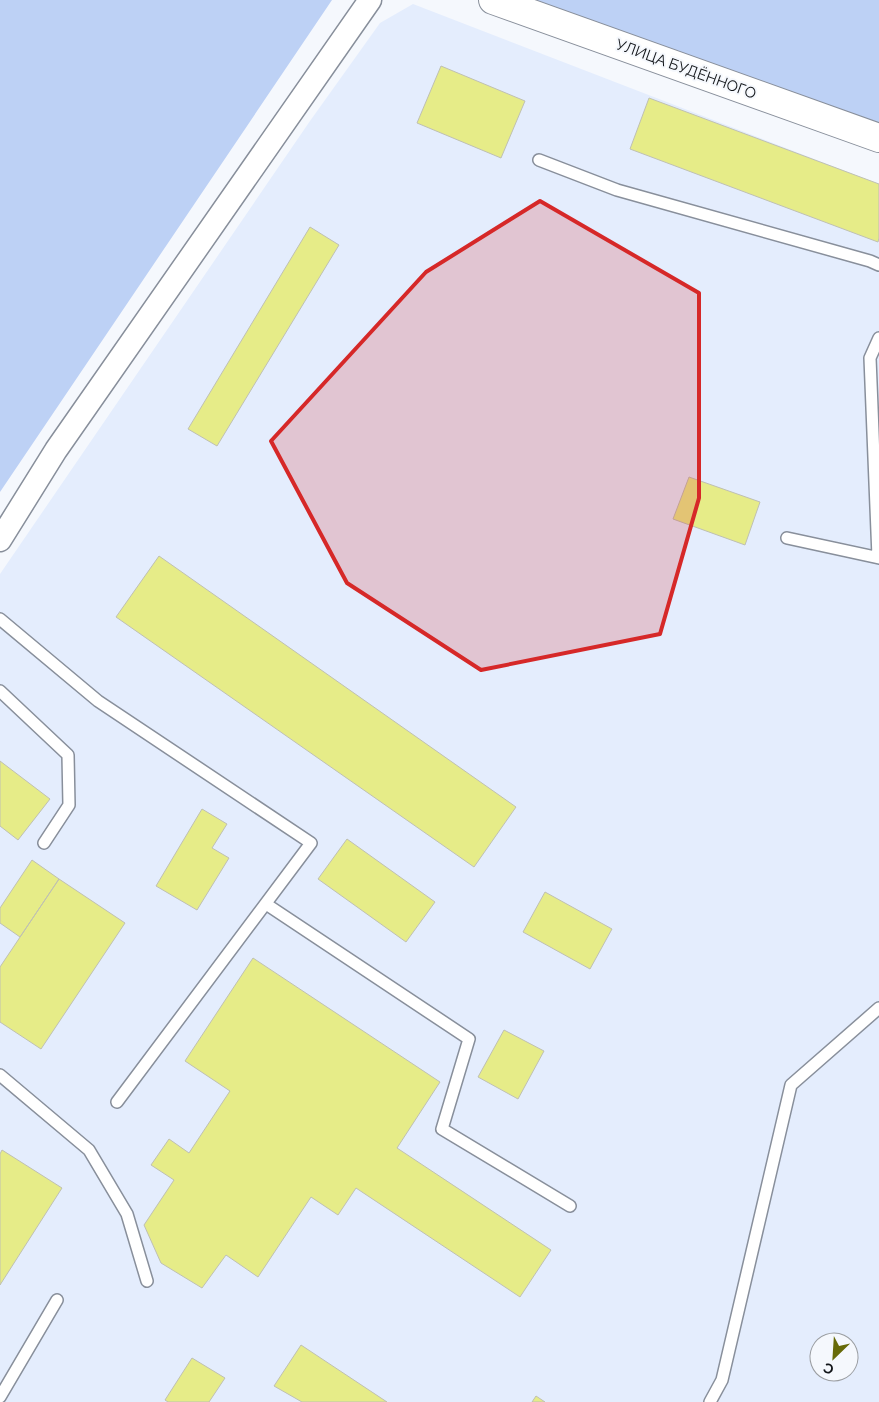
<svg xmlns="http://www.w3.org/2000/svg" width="879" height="1402" font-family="Raleway,sans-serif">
	<rect width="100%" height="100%" fill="#f5f8fd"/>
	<!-- built -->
	<path fill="#e4edfd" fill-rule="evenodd" d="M413,4L879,184V1402H0V574L310,121L380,23ZM819,1342H849V1372H819Z"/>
	<!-- green -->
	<path fill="#bdd1f5" d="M0,0H332L0,492Z
		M511,0H879V127Z"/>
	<!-- building -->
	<path fill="#e6ec88" stroke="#bfc0b2" d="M441,66L525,101L501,158L417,123Z
		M649,98L879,184V238L878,242L630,149Z
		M310,227L339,245L217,446L188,429Z
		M689,477L760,502L745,545L673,519Z
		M159,556L516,807L474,867L116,617Z
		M0,761L50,799L18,840L0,826Z
		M202,809L227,824L212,848L229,858L197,910L156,886Z
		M347,839L435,902L406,942L318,879Z
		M32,860L59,879L20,937L0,923V908Z
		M59,879L125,923L41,1049L0,1022V967Z
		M545,892L612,929L590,969L523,932Z
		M253,958L440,1082L397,1148L551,1250L520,1297L356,1188L338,1215L311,1197L258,1277L226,1255L202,1288L161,1263L144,1225L174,1180L151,1165L169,1139L189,1153L230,1091L185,1061Z
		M504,1030L544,1051L518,1099L478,1077Z
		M2,1150L62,1188L0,1285V1154Z
		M301,1345L387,1402H302L274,1386Z
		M192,1358L225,1378L209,1402H168L165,1400Z
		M536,1396L545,1402H532Z"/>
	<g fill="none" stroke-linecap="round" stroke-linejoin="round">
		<defs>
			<path id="service" d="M539,160L617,190L870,261L879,265
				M787,538L879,558
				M878,557L870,358L879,338
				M0,619L98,701L311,843L117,1102
				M0,691L68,755L69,805L44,843
				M266,904L469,1039L442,1129L570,1206
				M0,1075L89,1150L127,1214L147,1281
				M0,1397L57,1300
				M710,1402L722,1380L791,1085L879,1008"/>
			<path id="minor" d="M0,540L56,450L370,0"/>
			<path id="primary" d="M493,0L879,138"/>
		</defs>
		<!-- service casing -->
		<use href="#service" stroke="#888f9b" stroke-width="14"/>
		<!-- minor casing -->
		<use href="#minor" stroke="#888f9b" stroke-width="25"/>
		<!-- primary casing -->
		<use href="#primary" stroke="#888f9b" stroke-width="30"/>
		<!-- service -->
		<use href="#service" stroke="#fff" stroke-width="11"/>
		<!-- minor -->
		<use href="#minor" stroke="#fff" stroke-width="22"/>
		<!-- primary -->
		<use href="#primary" stroke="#fff" stroke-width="28"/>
	</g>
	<!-- marked area -->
	<path fill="#d62828" fill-opacity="0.2" stroke="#d62828" stroke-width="4" stroke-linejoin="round" d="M540,201L699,293V498L660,634L481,670L347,583L271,441L426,272Z"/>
	<g text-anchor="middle" stroke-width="4" stroke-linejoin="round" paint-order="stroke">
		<!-- street labels -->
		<g font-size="15" fill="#111418" stroke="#f5f8fd">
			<text transform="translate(686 69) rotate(20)" y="5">УЛИЦА БУДЁННОГО</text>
		</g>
	</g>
	<!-- north arrow -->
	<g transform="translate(834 1357) rotate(205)"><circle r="24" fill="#f5f8fd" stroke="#9a9da1"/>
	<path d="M0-4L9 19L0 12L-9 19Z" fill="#676a09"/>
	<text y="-8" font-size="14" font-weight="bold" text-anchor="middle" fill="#111418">С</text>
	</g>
</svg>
